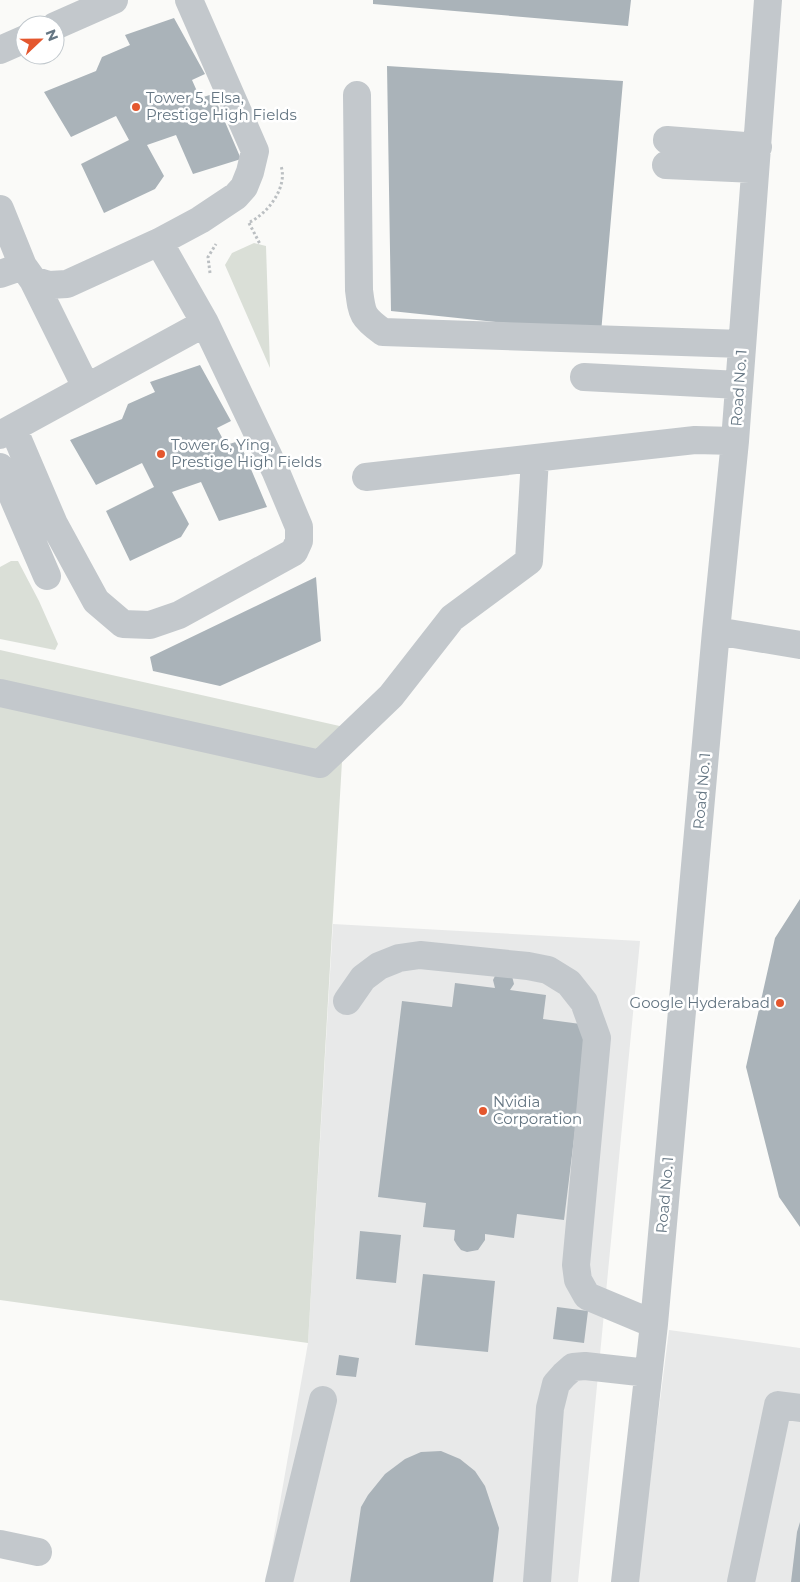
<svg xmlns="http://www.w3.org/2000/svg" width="800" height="1582" font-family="Montserrat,sans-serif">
	<rect width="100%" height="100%" fill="#fafaf8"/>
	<!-- built -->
	<path fill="#e8e9e9" d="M333,924L640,941L578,1582H266L308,1343Z
		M669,1330L800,1348V1582H637Z"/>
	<!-- green -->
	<path fill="#dadfd7" d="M254,243L266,246L270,368L225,265L232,253Z
		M11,561H18L39,601L58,644L55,650L0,639V567Z
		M0,650L344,727L308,1343L0,1300Z"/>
	<!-- building -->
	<path fill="#aab3b9" d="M373,0H631L628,26L373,4Z
		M174,18L205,74L192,80L200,98L213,94L241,159L193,174L176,135L147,145L164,176L155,189L104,213L81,164L129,140L116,116L71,137L44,92L96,71L102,57L130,45L125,35Z
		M387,66L623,81L601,333L391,311Z
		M200,365L231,421L217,428L226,445L239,441L267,507L219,521L201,482L172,492L189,524L181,537L130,561L106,511L154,487L142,463L96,485L70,440L122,419L128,404L155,392L150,382Z
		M316,577L321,641L220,686L153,671L150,657Z
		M800,899V1227L779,1197L746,1067L775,938Z
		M495,976H512L514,984L510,990L546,995L543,1019L588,1025L564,1220L517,1214L514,1238L485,1234V1240L478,1250L467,1252L461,1250L457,1245L454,1240L455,1230L423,1227L426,1203L378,1197L402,1001L452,1007L455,983L495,988L493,980Z
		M360,1231L401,1235L396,1283L356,1279Z
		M423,1274L495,1281L488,1352L415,1345Z
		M557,1307L588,1311L584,1343L553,1339Z
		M339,1355L359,1358L356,1377L336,1375Z
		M441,1451L460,1459L475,1471L485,1486L499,1528L493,1582H350L361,1507L368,1495L385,1474L405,1459L421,1452Z
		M800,1522V1582H791L797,1532Z"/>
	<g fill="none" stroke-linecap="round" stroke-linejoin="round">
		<!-- path -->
		<path stroke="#bbbfc2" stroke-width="3" stroke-dasharray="2.5 2.5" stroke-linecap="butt" d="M250,222C268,213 288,187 281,166
			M249,223L260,244
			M210,273L208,257L216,244"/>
		<!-- minor -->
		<path stroke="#c3c8cc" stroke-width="28" d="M55,26L114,0
			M0,50L25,39
			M357,95L359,290C362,314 362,317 383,332L742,344
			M667,140L758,147
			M666,165L755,169
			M0,209L23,266L33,280L49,285L67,284L159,242L200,220L236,196L244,187L250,172L255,151L189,0
			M0,274L23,266
			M33,280L86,387
			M584,377L739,385
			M13,428L54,524L96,601L123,624L150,625L179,615L294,552L299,541V527L276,472L205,323L159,242
			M0,435L205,323
			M0,467L47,576
			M366,477L695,440L735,441
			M716,631L800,645
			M0,693L320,764L391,696L452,618L529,561L535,458
			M347,1001L363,978L379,966L399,958L420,955L528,966L548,970L569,983L584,1002L597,1038L576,1265L578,1280L587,1296L654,1324
			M0,1544L38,1552
			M279,1582L323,1400
			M537,1582L550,1408L556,1384L564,1375L573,1367L585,1366L648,1373
			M625,1582L654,1324L716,631L735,441L768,0
			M741,1582L778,1405L800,1408"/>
	</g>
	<!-- markers -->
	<g fill="#e4572e" stroke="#fff" stroke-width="2">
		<circle cx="136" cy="107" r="5"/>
		<circle cx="161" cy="454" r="5"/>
		<circle cx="780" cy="1003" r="5"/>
		<circle cx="483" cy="1111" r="5"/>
	</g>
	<g text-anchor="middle" stroke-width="5" stroke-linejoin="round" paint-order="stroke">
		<!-- poi labels -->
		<g font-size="15" fill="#657683" stroke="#fff" text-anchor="start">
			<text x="146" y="103">Tower 5, Elsa,<tspan x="146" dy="17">Prestige High Fields</tspan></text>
			<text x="171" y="450">Tower 6, Ying,<tspan x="171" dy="17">Prestige High Fields</tspan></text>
			<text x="770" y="1008" text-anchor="end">Google Hyderabad</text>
			<text x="493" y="1107">Nvidia<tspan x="493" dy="17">Corporation</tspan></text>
		</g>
		<!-- street labels -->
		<g font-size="15" fill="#657683" stroke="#fff">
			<text transform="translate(739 388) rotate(-86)" y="5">Road No. 1</text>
			<text transform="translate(702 791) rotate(-85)" y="5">Road No. 1</text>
			<text transform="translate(665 1195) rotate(-85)" y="5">Road No. 1</text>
		</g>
	</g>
	<!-- north arrow -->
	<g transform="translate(40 40) rotate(68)"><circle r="24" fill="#ffffff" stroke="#c1c8cd"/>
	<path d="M0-4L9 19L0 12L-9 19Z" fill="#e4572e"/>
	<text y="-8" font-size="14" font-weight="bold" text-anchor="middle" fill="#657683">N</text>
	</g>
</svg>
